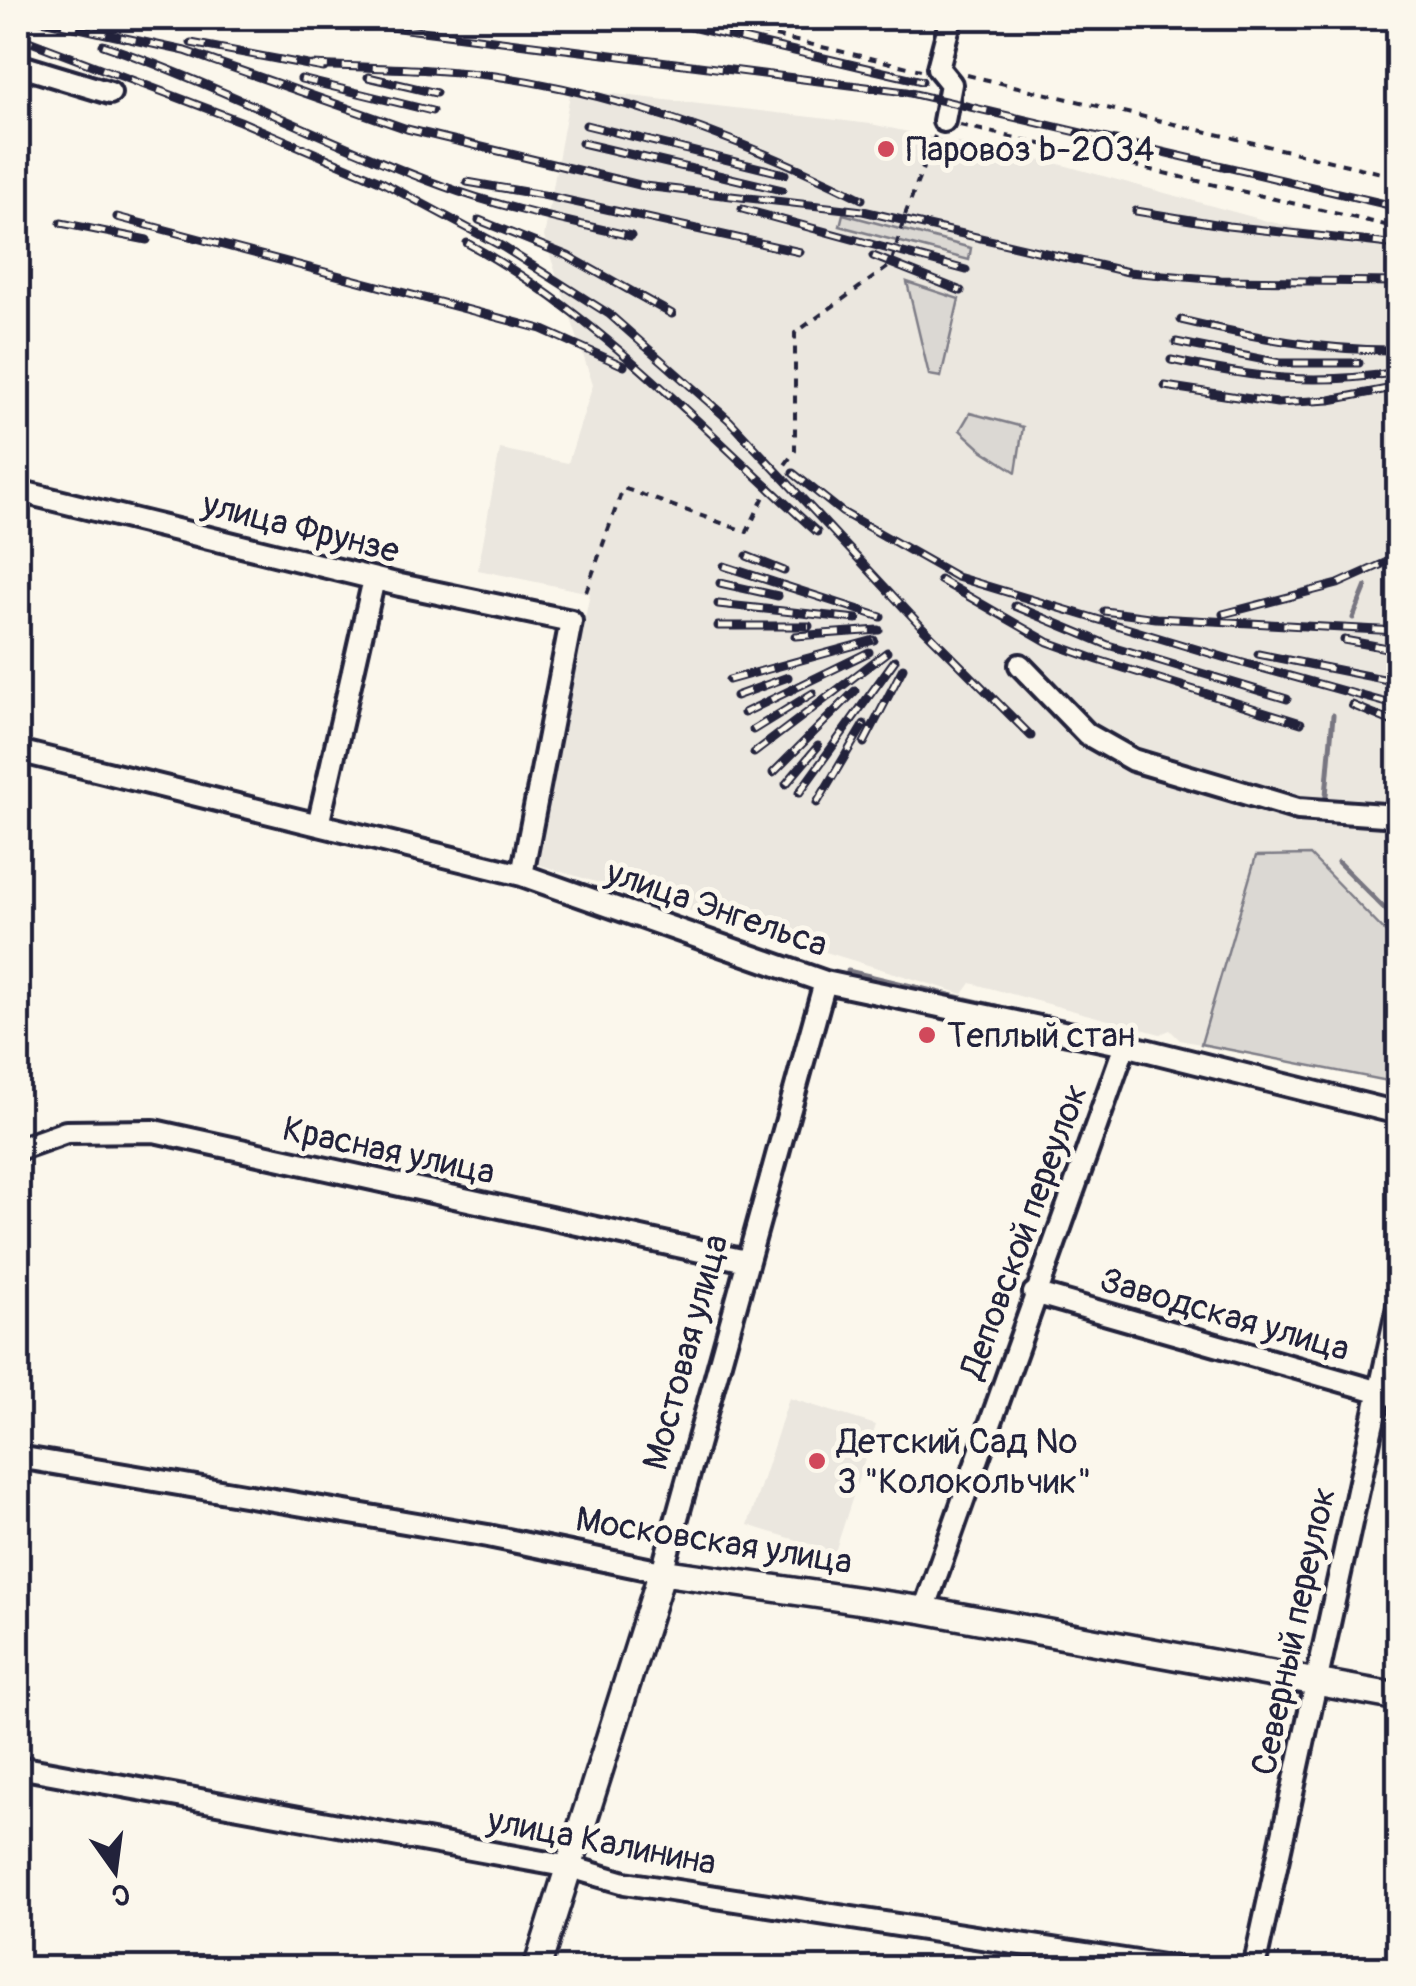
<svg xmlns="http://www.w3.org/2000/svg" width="1416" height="1986" font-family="Pangolin,sans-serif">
	<rect width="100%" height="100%" fill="#fbf7ec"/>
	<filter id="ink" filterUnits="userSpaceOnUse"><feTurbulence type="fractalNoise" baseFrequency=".01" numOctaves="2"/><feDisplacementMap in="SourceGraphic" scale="20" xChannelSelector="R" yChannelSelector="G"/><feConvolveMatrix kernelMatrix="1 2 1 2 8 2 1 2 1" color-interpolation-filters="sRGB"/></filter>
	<g filter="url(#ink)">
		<!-- built -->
		<path fill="#ebe7df" d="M571,89L871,124L1063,165L1267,221L1398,250V1083L1180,1040L1170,1030L1160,1034L971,983L963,994L537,864L590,593L478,570L500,449L568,463L593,385L544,237Z
			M789,1398L876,1425L835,1552L748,1525Z"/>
		<!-- green -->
		<path fill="#dbd8d3" stroke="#7e7d87" stroke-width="2.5" d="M843,214L971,248L969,260L840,226Z
			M907,282L959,299L941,377L929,375Z
			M970,413L1023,427L1016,472L982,450L960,430Z
			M1310,855L1398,945V1083L1201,1044L1256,856Z"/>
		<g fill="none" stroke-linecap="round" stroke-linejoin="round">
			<!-- stream -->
			<path stroke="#787681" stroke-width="5" d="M1353,618L1366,586
				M1325,807L1333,715
				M1338,862L1398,922
				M848,971L1059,1021"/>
			<defs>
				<path id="minor" d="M18,65L110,93
					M944,121L951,84L938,68L951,18
					M18,491L400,585L571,621L522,875
					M1020,665L1087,734L1133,760L1298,809L1398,816
					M18,751L522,875L825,982L1125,1045L1398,1113
					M318,825L374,579
					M18,1149L66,1132L154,1131L746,1261
					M1034,1293L1398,1397
					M18,1457L488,1536L662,1572L825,982
					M924,1610L1125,1045
					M18,1767L570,1867L625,1883L1176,1968
					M1254,1968L1398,1307"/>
				<path id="major" d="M537,1968L662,1572L924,1610L1398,1697"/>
			</defs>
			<!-- minor casing -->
			<use href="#minor" stroke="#22223b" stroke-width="28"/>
			<!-- major casing -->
			<use href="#major" stroke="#22223b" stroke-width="32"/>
			<!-- path -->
			<path stroke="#22223b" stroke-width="4" stroke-dasharray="8 8" stroke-linecap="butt" d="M697,18L921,70
				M967,75L1398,177
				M960,125L1398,228
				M586,592L623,488L747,532L768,488L795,451V333L891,265L905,215L935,136"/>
			<!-- minor -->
			<use href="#minor" stroke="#fbf7ec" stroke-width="20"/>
			<!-- major -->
			<use href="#major" stroke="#fbf7ec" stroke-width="25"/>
			<defs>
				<path id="rail" d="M33,18L185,51L407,129L644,186L863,211L1128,272L1221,280L1398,282
					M319,18L906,92L1398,207
					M653,18L922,81
					M18,37L240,121L382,182L503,247L609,314L729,420L923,628L1031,736
					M191,43L324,68
					M103,45C218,84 326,143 440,185C502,208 567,221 631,236
					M313,65C373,68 435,68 495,76C623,94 747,141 862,199
					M368,77L436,93
					M301,79L432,111
					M586,125L785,174
					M582,143L782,190
					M467,182L543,195L800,252
					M742,209L966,270
					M1136,211L1228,226L1398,245
					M117,217L541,329L624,366
					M479,220L568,256L672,314
					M61,223L147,240
					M467,243C601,316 704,431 817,532
					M873,256L961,291
					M1181,320C1253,337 1324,351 1398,350
					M1176,342L1280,363H1359
					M1171,360C1254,378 1314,386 1398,372
					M1165,386L1277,403L1330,400L1398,387
					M793,473L842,512L957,577L1236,661L1398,706
					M747,556L784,571
					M724,566L881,617
					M940,580L1048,642L1098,660L1301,723
					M720,583L778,596
					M718,604L857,619
					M1015,606L1108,645L1287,699
					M1104,611L1156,618L1398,631
					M1223,614L1338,584L1398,557
					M718,626H809
					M795,636L879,630
					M1344,640L1398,650
					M1258,654L1398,682
					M729,680L874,640
					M736,696L788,677
					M1352,705L1398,724
					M744,713L869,652
					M753,730L813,693
					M864,743L903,668
					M754,753L887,652
					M773,773L855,691
					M786,784L818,746
					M799,793L895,660
					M817,803L864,724"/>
			</defs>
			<!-- rail casing -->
			<use href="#rail" stroke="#22223b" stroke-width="9"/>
			<!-- rail -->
			<use href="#rail" stroke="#fbf7ec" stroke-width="5" stroke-dasharray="15" stroke-linecap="butt"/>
		</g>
	</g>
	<!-- markers -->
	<g fill="#d1495b" stroke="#fbf7ec" stroke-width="4">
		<circle cx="886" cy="149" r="10"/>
		<circle cx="927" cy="1035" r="10"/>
		<circle cx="817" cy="1461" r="10"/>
	</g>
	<g text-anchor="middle" stroke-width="10" stroke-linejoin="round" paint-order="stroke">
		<!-- poi labels -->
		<g font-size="35" fill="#22223b" stroke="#fbf7ec" text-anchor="start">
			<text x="906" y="161">Паровоз b-2034</text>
			<text x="947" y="1047">Теплый стан</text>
			<text x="837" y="1453">Детский Сад №<tspan x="837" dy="40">3 "Колокольчик"</tspan></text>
		</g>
		<!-- street labels -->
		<g font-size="35" fill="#22223b" stroke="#fbf7ec">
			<text transform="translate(301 527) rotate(14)" y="12">улица Фрунзе</text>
			<text transform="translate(717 908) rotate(19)" y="12">улица Энгельса</text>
			<text transform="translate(389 1150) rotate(12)" y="12">Красная улица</text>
			<text transform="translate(1023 1231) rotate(-70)" y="12">Деповской переулок</text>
			<text transform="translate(1225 1314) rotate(16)" y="12">Заводская улица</text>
			<text transform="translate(685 1352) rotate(-75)" y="12">Мостовая улица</text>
			<text transform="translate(714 1540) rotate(9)" y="12">Московская улица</text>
			<text transform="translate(1293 1631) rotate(-78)" y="12">Северный переулок</text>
			<text transform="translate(602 1841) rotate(11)" y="12">улица Калинина</text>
		</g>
	</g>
	<!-- margin -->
	<rect width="1416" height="1986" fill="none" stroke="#fbf7ec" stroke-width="60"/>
	<rect x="30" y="30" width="1356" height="1926" fill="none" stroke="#22223b" stroke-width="4" filter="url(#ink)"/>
	<!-- north arrow -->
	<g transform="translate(115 1871) rotate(166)" stroke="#fbf7ec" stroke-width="8" paint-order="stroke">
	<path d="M0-8L18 38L0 25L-18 38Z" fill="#22223b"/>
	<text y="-15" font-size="28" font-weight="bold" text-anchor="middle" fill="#22223b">С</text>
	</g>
</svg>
